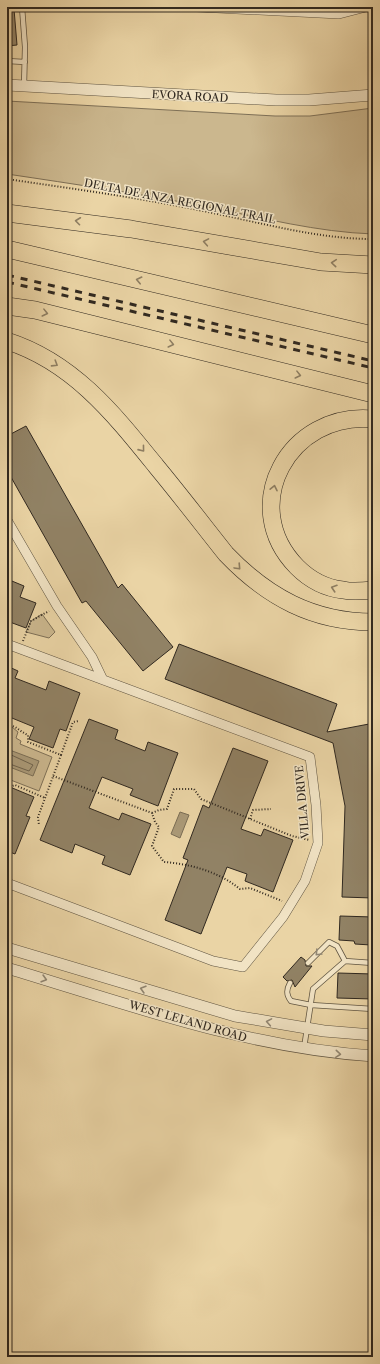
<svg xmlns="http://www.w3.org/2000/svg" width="380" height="1364" font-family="'Libre Caslon Text',serif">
	<rect width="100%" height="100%" fill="#ead4a5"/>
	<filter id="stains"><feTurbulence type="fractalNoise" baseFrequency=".005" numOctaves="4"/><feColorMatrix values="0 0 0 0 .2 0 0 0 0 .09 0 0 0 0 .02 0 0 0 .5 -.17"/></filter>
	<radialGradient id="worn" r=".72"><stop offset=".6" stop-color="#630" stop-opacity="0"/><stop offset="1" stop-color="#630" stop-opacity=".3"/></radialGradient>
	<!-- green -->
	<path fill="#cbb78e" stroke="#7e7057" d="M7,101L275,116H310L373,108V234C317,232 263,218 208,207C141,194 74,184 7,174Z
		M42,614L55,632L49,638L26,632L31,621Z
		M7,727H12L18,732L16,738L21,741L20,744L52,757L39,791L8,779L7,782Z"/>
	<!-- water -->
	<path fill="#ab9a78" stroke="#7a6d55" d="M7,749L39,761L33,776L7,766Z
		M180,812L189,815L180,838L171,834Z"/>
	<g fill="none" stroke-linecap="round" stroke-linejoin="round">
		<!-- shore -->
		<path stroke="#6e624c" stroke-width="1" d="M7,753L33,765L29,771L7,763"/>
	</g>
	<!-- building -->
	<path fill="#918265" stroke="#312920" d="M7,9H14L17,45L7,46Z
		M26,426L118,588L122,584L173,647L143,671L86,601L82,603L7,470V436Z
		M7,579L24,586L20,597L36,603L26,628L7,621Z
		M179,644L337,704L327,732L369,724L373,747V898L342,897L345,806L333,743L165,679Z
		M7,666L18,671L15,678L46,690L49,681L80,693L66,731L60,729L53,748L29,739L34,727L7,716Z
		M89,719L118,730L115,739L145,751L148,742L178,753L158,806L130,795L133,789L102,777L89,808L119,820L122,813L151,824L130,875L102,864L105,856L75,844L72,853L40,840Z
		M233,748L268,761L241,829L261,836L264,829L293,840L273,892L245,881L247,874L227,867L201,934L165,920L188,860L183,858L203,805L209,808Z
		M10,787L34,797L26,816L30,817L15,854L7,851V794Z
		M340,916L373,917V942H371V945L355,944L354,941L339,940Z
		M301,957L305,960L306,966H312L295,987L292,980L287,981L283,977Z
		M338,973L373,974V999L337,998Z"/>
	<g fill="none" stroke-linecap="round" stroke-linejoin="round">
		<defs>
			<path id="service" d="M22,7L25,47L24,86
				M7,61L25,62
				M308,963L329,942L337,946L345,961
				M290,983C286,990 286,995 291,1001L311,1005L373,1009
				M304,1048L313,989L345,961L373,963"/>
			<path id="minor" d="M197,7L339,14L366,7
				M7,520L57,606L92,657L103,680
				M7,644L310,757L316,805L318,843L305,881L283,917L243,967L213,961L7,883"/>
			<path id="tertiary" d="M7,85L276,100H309L373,95
				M7,948L235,1016L324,1031L373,1035
				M7,968C127,1004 247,1048 373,1056"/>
			<path id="motorway" d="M7,213L131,229L321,262L373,265
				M7,249L373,335
				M7,306L35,310L373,394
				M7,341C73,362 114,414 156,466C180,495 203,525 226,554C267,597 313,622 373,622
				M373,419C289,411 237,506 297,567C309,579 325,588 343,590C352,592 363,591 373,590"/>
		</defs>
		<!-- service casing -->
		<use href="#service" stroke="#5f5441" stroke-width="6"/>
		<!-- minor casing -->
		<use href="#minor" stroke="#5f5441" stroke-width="10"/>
		<!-- tertiary casing -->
		<use href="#tertiary" stroke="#5f5441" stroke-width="12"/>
		<!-- motorway casing -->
		<use href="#motorway" stroke="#312920" stroke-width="18"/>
		<!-- path -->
		<path stroke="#312920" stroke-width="2" stroke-dasharray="1 2" stroke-linecap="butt" d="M7,179C74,189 142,198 208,212C263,223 317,239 373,239
			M23,641L31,621L49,611
			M7,725C16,725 20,732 28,735V742L61,755L38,817L39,825
			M61,755L73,722L79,721
			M53,776L152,813L155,822L159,827L152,846L164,862C191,864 219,872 240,889L250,888L282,901
			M7,788L15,785L45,798
			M152,813L159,810L167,809L174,789H194L201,799L292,836L309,840
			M250,819L253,810L271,809"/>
		<!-- service -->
		<use href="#service" stroke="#f1e3c4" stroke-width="4.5"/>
		<!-- minor -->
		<use href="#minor" stroke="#f1e3c4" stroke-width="9"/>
		<!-- tertiary -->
		<use href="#tertiary" stroke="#f1e3c4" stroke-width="11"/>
		<!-- motorway -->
		<use href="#motorway" stroke="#ead4a5" stroke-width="17"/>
		<!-- rail -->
		<path stroke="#312920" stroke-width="3" stroke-dasharray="7 7" stroke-linecap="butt" d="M7,275L373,361
			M7,282L373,368"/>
	</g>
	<!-- one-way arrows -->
	<defs><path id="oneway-chevron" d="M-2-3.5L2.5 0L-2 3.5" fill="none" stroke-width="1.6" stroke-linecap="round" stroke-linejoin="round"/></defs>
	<g stroke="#8e7e62">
		<use href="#oneway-chevron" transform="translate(78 221) rotate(-173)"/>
		<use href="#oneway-chevron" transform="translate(206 242) rotate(-170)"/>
		<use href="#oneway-chevron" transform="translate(334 263) rotate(-175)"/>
		<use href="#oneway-chevron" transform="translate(139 280) rotate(-167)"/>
		<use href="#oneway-chevron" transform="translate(45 313) rotate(14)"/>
		<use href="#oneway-chevron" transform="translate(171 344) rotate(14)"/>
		<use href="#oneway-chevron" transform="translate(55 364) rotate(32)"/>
		<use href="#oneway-chevron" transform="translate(298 375) rotate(14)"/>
		<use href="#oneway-chevron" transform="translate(142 449) rotate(51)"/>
		<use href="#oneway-chevron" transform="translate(274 488) rotate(-78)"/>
		<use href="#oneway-chevron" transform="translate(238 567) rotate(47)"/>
		<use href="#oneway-chevron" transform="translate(334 588) rotate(-162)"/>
	</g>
	<g stroke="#918672">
		<use href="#oneway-chevron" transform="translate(318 953) rotate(134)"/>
		<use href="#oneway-chevron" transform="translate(44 979) rotate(16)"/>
		<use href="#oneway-chevron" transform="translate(143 989) rotate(-164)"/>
		<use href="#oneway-chevron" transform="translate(269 1022) rotate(-170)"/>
		<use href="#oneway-chevron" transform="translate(338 1054) rotate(5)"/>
	</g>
	<g text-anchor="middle" stroke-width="3" stroke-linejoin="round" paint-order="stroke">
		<!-- street labels -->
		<g font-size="11" fill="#312920" stroke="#f1e3c4">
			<text transform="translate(190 96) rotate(3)" y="4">EVORA ROAD</text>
			<text transform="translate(180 201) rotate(11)" y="4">DELTA DE ANZA REGIONAL TRAIL</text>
			<text transform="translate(302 802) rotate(-95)" y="4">VILLA DRIVE</text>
			<text transform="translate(188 1021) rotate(16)" y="4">WEST LELAND ROAD</text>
		</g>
	</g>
	<!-- margin -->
	<rect width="380" height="1364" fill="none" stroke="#ead4a5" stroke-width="24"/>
	<rect x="8" y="8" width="364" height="1348" fill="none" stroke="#312920" stroke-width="2"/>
	<rect x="12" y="12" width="356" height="1340" fill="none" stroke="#312920"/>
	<rect width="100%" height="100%" filter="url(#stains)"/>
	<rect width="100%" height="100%" fill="url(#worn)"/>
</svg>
